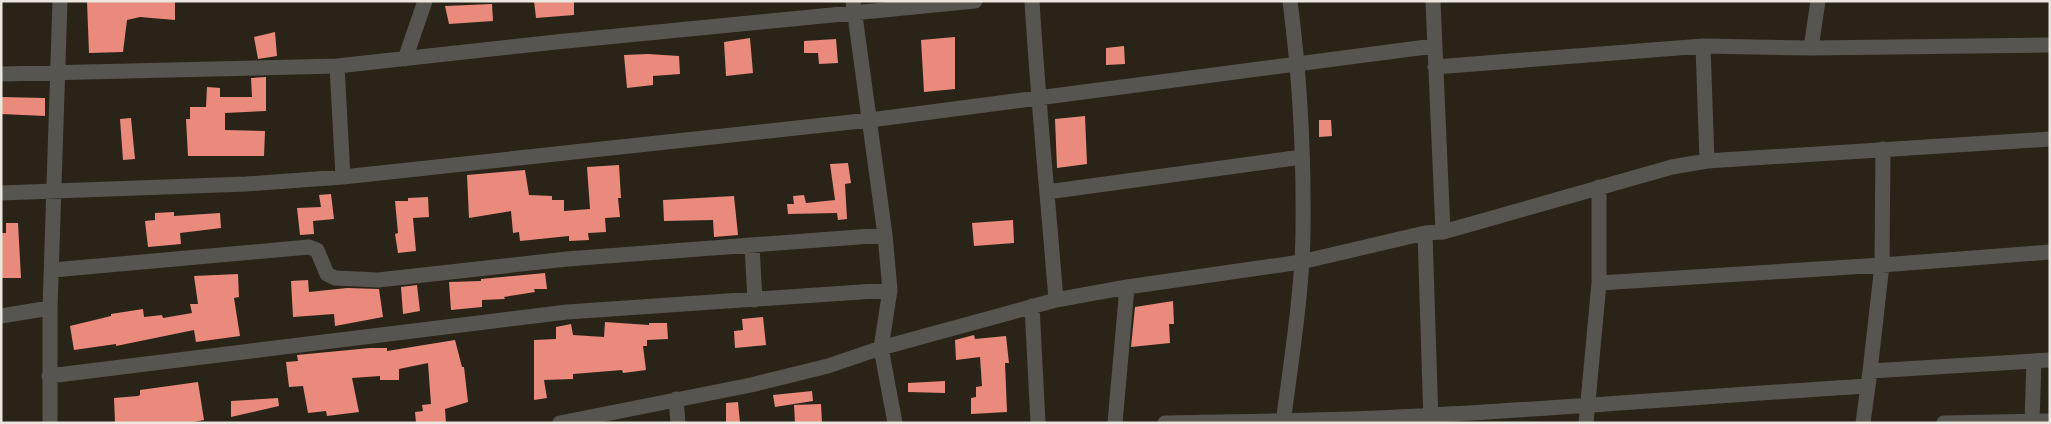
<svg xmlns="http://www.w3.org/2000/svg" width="2051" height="424" font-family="Mulish,sans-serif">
	<rect width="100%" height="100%" fill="#2a2418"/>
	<!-- building -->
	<path fill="#e98a7d" d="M87,1H175V20L140,17L127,20L123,52L89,53Z
		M534,1H574V15L536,18Z
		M492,4L493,21L449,24L445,6Z
		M275,32L277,56L258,59L254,37Z
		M955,37V89L924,92L921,40Z
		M750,38L753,73L726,76L724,42Z
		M836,39L838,63L819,64L818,53H804V41Z
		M1124,46L1125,64L1106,65V48Z
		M648,54L679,56L680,74L653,76V85L627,88L624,55Z
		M266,77V111L225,113V130L265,131L264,156H188L186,119H190V107H206L207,87L220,88V97H252L251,78Z
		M1,97L45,98V116L1,114Z
		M1085,116L1087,164L1057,168L1055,119Z
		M131,118L135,159L123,160L120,119Z
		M1319,120H1331L1332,136L1319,137Z
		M848,163L851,183L845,184L847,219L838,220L837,213L788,214L787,204H794L793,196L804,195L806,203L835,200L830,164Z
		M619,165L621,198H618L620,217L605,218L606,232L588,233L589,240L569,241V236L520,241L519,232L513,233L511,211L469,218L467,175L525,170L529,195L552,196V200H564V211L590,209L587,167Z
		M331,194L334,219L313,221L314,234L300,235L297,208L321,207L319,195Z
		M734,196L738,235L714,237L713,220L664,221L663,200Z
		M428,197L429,217L413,218L416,251L398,253L395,234L398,233L395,201H408V198Z
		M174,212V216L220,213L221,228L180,233L181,244L148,247L145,221L155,220V213Z
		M1013,220L1014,243L974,246L972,223Z
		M6,223H18L21,278H1V233H6Z
		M545,273L547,289H534L535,292L504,297L505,299L482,300V307L451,310L449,282L481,281V279Z
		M238,274L239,297L234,298L240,336L196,342L194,330L116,346V344L74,350L70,326L111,316V314L143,309L144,317L162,315L163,318L192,313L190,304H198L194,276Z
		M308,280L309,292L347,288L379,289L383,317L335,326L334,314L293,317L291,281Z
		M417,285L420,311L403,314L401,287Z
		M1173,301L1174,324H1169L1170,343L1131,347L1135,307Z
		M763,317L766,345L735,348L734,331L743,330L742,319Z
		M605,322L649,325V323H667L668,339L647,340V346H643L646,370L623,373L622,370L573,374V379L544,380L547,398L534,400V340L556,339V327L571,324L573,335L604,337Z
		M974,335L975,339L1006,336L1009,363H1005L1007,412L971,414V398L976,397V387L982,386L980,357L956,360L955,340Z
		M455,340L462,367H464L468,402L445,409L446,423H416L415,412L423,411L422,405L431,404L428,363L399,369V380H380V376L352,378L359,412L327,416L326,411L308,413L303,386L289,387L286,362L298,361L297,355L370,348H387V351Z
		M945,381V393L908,392V383Z
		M198,382L204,420L188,423H115L114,398L138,396L140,395V390Z
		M812,391L813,401L775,407L773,395Z
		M278,398L279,406L231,417V401Z
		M738,402L740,423H726V403Z
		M821,404L822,423H795L794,405Z"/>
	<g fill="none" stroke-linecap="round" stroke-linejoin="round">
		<!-- minor -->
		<path stroke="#57554f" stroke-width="15" d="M853,1L885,235L890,290L881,348L895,423
			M1032,1C1038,101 1048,200 1056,300
			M1433,1L1443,232
			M1703,46L1707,161
			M1811,48L1818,1
			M405,59L425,1
			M337,66L343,177
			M1435,67L1703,46L1811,48L2050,45
			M1,74L337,66L556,42L975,1
			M1047,192L1302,157
			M1,193L246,184L343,177L870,120L1434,46
			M1425,233L1431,423
			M752,246L755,300
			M53,270L309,247L317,250L327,274L335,278L378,280L567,259L885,235
			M1599,283L1882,265L2050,252
			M1032,306L1038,423
			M1,316L50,308
			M1870,371L1882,265L1883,149
			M49,376L567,312L890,290
			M676,399L678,423
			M2032,421L2034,361
			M50,423V308L60,1
			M560,423L751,385L828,366L881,348L1056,300L1127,287L1301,262L1425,233L1443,232L1672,167L1707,161L2050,139
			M1115,423L1127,287
			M1165,423C1254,421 1344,421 1434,415C1579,407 1723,395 1868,386L1870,371L2050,360
			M1586,423L1599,283V187
			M1863,423L1868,386
			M1944,423L2050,421"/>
		<!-- tertiary -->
		<path stroke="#57554f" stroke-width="15" d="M1283,423C1291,362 1302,294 1303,233C1304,156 1300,78 1290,1"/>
	</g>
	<!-- border -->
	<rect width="2051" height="424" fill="none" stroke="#ebe7df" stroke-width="5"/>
</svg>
